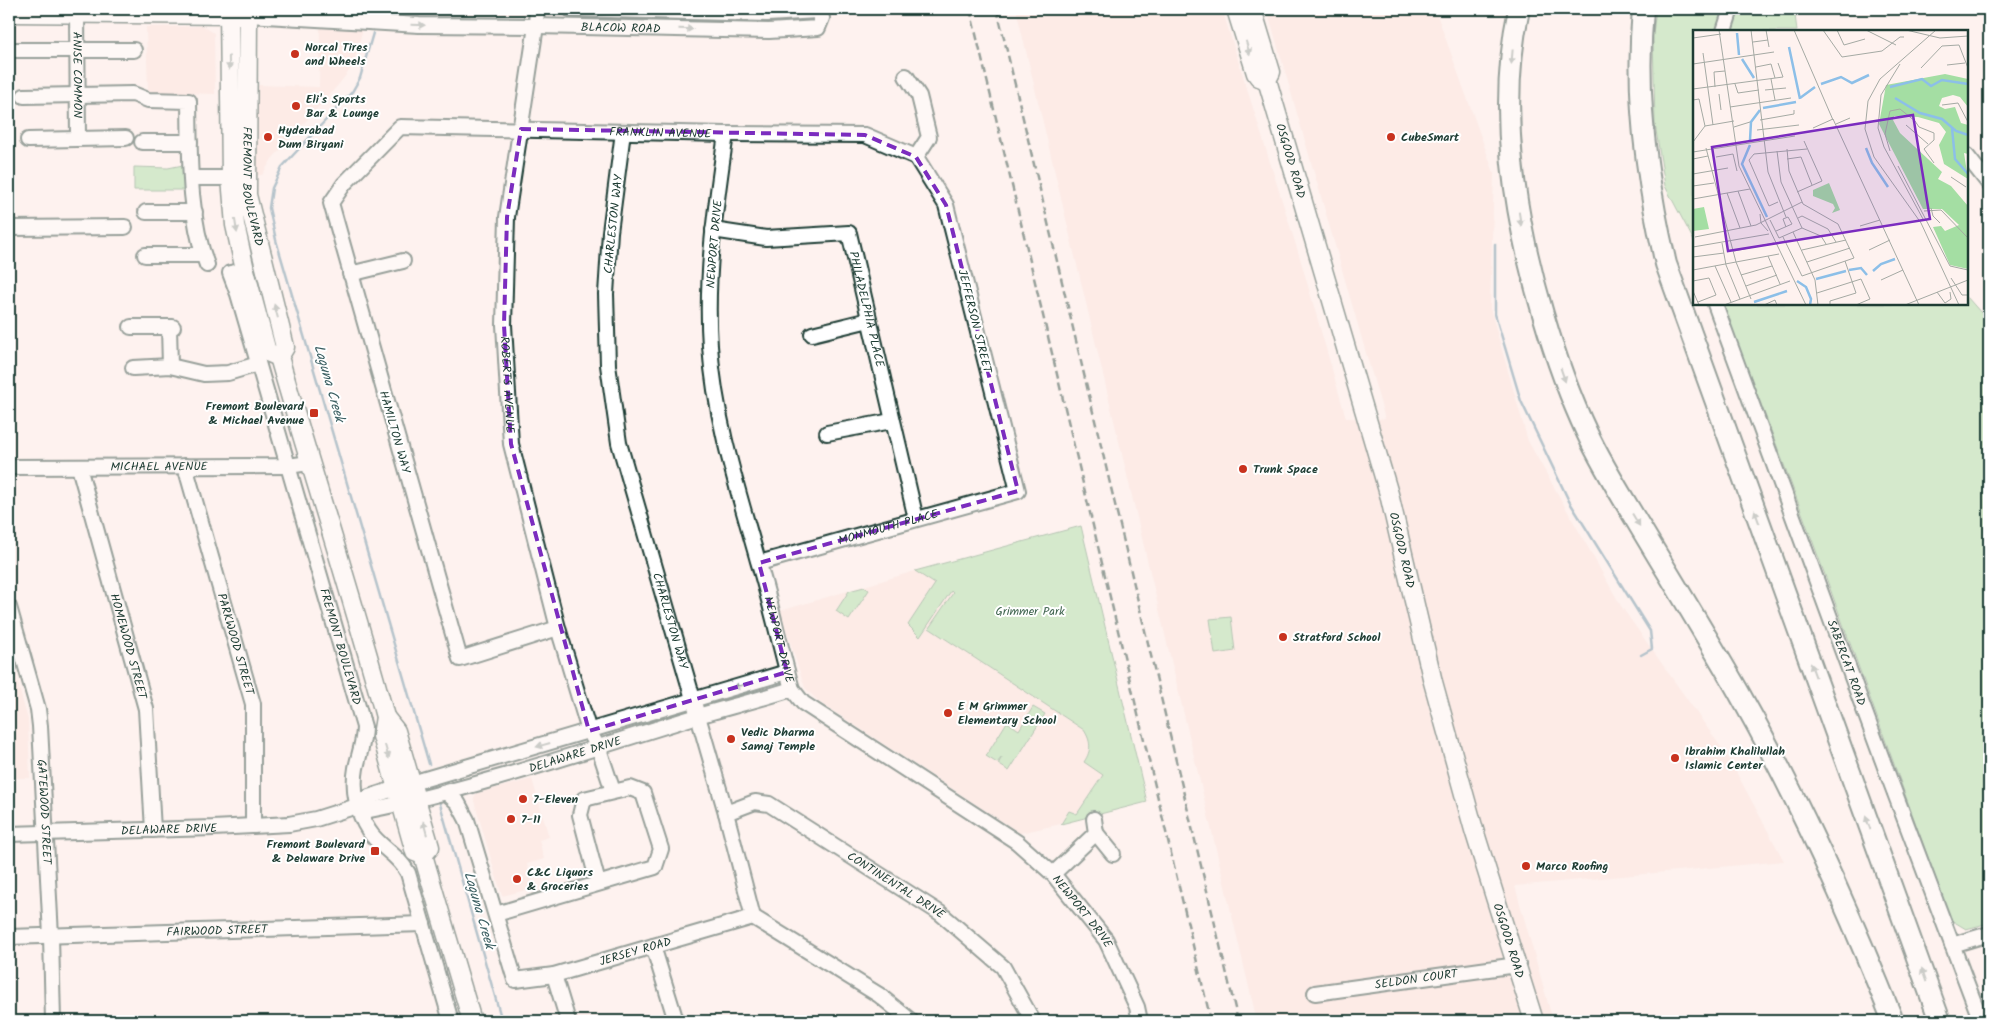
<svg xmlns="http://www.w3.org/2000/svg" width="1998" height="1030" font-family="Kalam,sans-serif">
	<rect width="100%" height="100%" fill="#fef2ef"/>
	<filter id="ink" filterUnits="userSpaceOnUse"><feTurbulence type="fractalNoise" baseFrequency=".02" numOctaves="2"/><feDisplacementMap in="SourceGraphic" scale="10" xChannelSelector="R" yChannelSelector="G"/><feConvolveMatrix kernelMatrix="1 2 1 2 8 2 1 2 1" color-interpolation-filters="sRGB"/></filter>
	<g filter="url(#ink)">
		<!-- built -->
		<path fill="#fce2dc" d="M1016,9H1222L1300,258L1346,418L1385,419L1267,9H1435L1494,173L1490,308L1528,441L1621,606L1728,757L1784,861L1515,886L1553,1021H1257Z
			M203,26L214,33L215,94L148,92L146,27Z
			M320,26L363,28L353,66L339,84L272,159L262,175H256L258,85L319,87Z
			M915,571L935,583L937,581L954,592L930,628L1084,730L1089,738V754L1103,775L1077,814L1069,811L1061,824L1020,833L818,701L805,688L780,611Z
			M9,652L28,720L30,778H9Z
			M532,779L549,837L539,840L544,859L527,864L534,888L502,896L474,801V797L477,793Z"/>
		<!-- green -->
		<path fill="#a4dea3" stroke="#628e6c" d="M1656,9H1797L1795,15L1797,31H1694V241L1665,186L1655,124L1653,34Z
			M183,165L184,190H134V167L168,168Z
			M1967,297L1989,322V923L1966,929L1951,920C1875,714 1803,508 1722,304H1967Z
			M1081,526L1147,802L1061,824L1069,811L1077,814L1103,775L1084,762C1092,750 1091,741 1084,730L929,628L953,593L951,591L920,637L908,625L935,584L915,571Z
			M864,587L869,590L849,620L836,611L849,591Z
			M1231,617L1235,651L1215,654L1210,619Z
			M1033,707L1045,714L1009,771L998,764L1002,757L997,763L986,756L1007,722L1019,730Z"/>
		<g fill="none" stroke-linecap="round" stroke-linejoin="round">
			<!-- stream -->
			<path stroke="#608ba0" stroke-width="2.5" d="M373,33L360,78L352,92L282,167L272,188L269,208L276,240L429,764
				M1495,244V314L1521,401L1569,501L1650,631L1652,649L1641,655
				M440,804L502,1021"/>
			<defs>
				<g id="minor">
					<path id="s1" d="M537,9L536,26L507,217L504,325L511,444L558,628L589,731L599,749L613,791"/>
					<path id="s2" d="M77,13L78,139"/>
					<path id="s3" d="M247,15L419,25L536,26L769,31L818,28L822,18L817,11L767,14L570,9"/>
					<path d="M1724,31L1731,9"/>
					<path d="M16,50H134"/>
					<path d="M906,76L919,96L929,137L916,157"/>
					<path d="M24,96L133,94L148,100L189,101C190,154 188,215 207,265"/>
					<path id="s4" d="M623,132L610,232L606,294L608,365L619,443L726,813L753,917L879,995L911,1021"/>
					<path id="s5" d="M726,134C716,204 705,275 710,346C715,420 738,490 758,561C771,603 780,647 792,689L803,703L1017,842L1053,874L1106,940L1137,1007L1140,1021"/>
					<path d="M28,140L126,138"/>
					<path d="M142,142H190"/>
					<path d="M1967,156L1989,184"/>
					<path d="M191,178H231"/>
					<path d="M146,212H195"/>
					<path d="M9,228L125,227"/>
					<path id="s6" d="M713,230L766,238L849,233L916,519"/>
					<path d="M145,255H203"/>
					<path id="s7" d="M245,270L230,273L238,294L364,727C364,742 359,754 356,768C352,790 357,813 369,831C380,848 398,854 408,873L451,1021"/>
					<path d="M350,274L403,261"/>
					<path id="s8" d="M1715,304L1885,767L1981,1021"/>
					<path d="M131,327H173"/>
					<path d="M169,327L170,366"/>
					<path d="M812,334L869,320"/>
					<path d="M133,368L170,366L204,374L228,373L258,364"/>
					<path d="M827,433L892,421"/>
					<path id="s9" d="M185,466L253,704V826"/>
					<path id="s10" d="M9,467L288,466L309,463"/>
					<path id="s11" d="M79,467L146,709L153,830"/>
					<path id="s12" d="M759,563L1018,491L946,205L916,157"/>
					<path id="s13" d="M9,607L38,709L40,726L51,936L53,1021"/>
					<path id="s14" d="M558,628L460,659L331,203L344,184L400,127L726,134L865,135L916,157"/>
					<path id="s15" d="M447,793L458,803L467,820L515,980L554,975L753,917"/>
					<path id="s16" d="M357,806L370,810C482,787 589,749 698,716C729,707 761,699 792,689"/>
					<path id="s17" d="M726,813L755,802L769,804L940,913L1003,967L1033,1021"/>
					<path d="M1096,833L1113,854"/>
					<path id="s18" d="M9,834L213,828L289,824L316,819L357,806L369,797L412,783L787,672"/>
					<path d="M1053,874L1096,833L1094,819"/>
					<path d="M496,914L655,867L661,849L643,793L630,788L584,799L580,815L598,883"/>
					<path id="s19" d="M9,937L423,924"/>
					<path d="M1952,945L1989,934"/>
					<path d="M653,946L676,1021"/>
					<path d="M554,975L568,1021"/>
					<path id="s20" d="M1315,993L1517,965"/>
				</g>
				<g id="major">
					<path d="M229,9L231,178L235,225L245,270L267,352L279,357"/>
					<path id="s21" d="M248,9L247,195L285,347L279,357C312,472 349,586 381,702L385,717L382,736L415,852L423,855"/>
					<path d="M1236,9L1256,73L1259,77L1267,80"/>
					<path id="s22" d="M1252,9L1271,72L1267,80L1389,494L1433,682L1474,830L1534,1021"/>
					<path d="M9,13L239,15"/>
					<path d="M385,717L396,731L430,847L423,855"/>
					<path d="M423,855L472,1021"/>
				</g>
				<path id="highway" d="M1519,9C1497,110 1514,216 1543,314C1555,355 1569,395 1587,433C1602,465 1621,495 1639,525C1672,580 1706,635 1738,691C1798,797 1848,908 1893,1021
					M1643,9C1635,95 1646,180 1666,264L1940,1021"/>
			</defs>
			<!-- minor casing -->
			<use href="#minor" stroke="#1f3d34" stroke-width="18"/>
			<!-- major casing -->
			<use href="#major" stroke="#1f3d34" stroke-width="21"/>
			<!-- highway casing -->
			<use href="#highway" stroke="#1f3d34" stroke-width="24"/>
			<!-- minor -->
			<use href="#minor" stroke="#fff" stroke-width="14"/>
			<!-- major -->
			<use href="#major" stroke="#fff" stroke-width="18"/>
			<!-- highway -->
			<use href="#highway" stroke="#fff" stroke-width="20"/>
			<!-- rail -->
			<path stroke="#1f3d34" stroke-width="2.5" stroke-dasharray="8 4" stroke-linecap="butt" d="M970,9L1211,1021
				M997,9L1238,1021"/>
		</g>
		<!-- one-way arrows -->
		<defs><path id="oneway-solid" d="M-6-.8H1V-3.2L6.5 0L1 3.2V.8H-6Z" transform="scale(1.25)"/></defs>
		<g fill="#8f9e9a">
			<use href="#oneway-solid" transform="translate(418 25) rotate(2)"/>
			<use href="#oneway-solid" transform="translate(686 29) rotate(1)"/>
			<use href="#oneway-solid" transform="translate(1248 48) rotate(73)"/>
			<use href="#oneway-solid" transform="translate(1512 57) rotate(95)"/>
			<use href="#oneway-solid" transform="translate(229 63) rotate(89)"/>
			<use href="#oneway-solid" transform="translate(1520 219) rotate(81)"/>
			<use href="#oneway-solid" transform="translate(236 226) rotate(81)"/>
			<use href="#oneway-solid" transform="translate(276 311) rotate(-105)"/>
			<use href="#oneway-solid" transform="translate(1563 375) rotate(71)"/>
			<use href="#oneway-solid" transform="translate(1757 517) rotate(-110)"/>
			<use href="#oneway-solid" transform="translate(1636 520) rotate(59)"/>
			<use href="#oneway-solid" transform="translate(1813 670) rotate(-110)"/>
			<use href="#oneway-solid" transform="translate(740 686) rotate(163)"/>
			<use href="#oneway-solid" transform="translate(543 745) rotate(164)"/>
			<use href="#oneway-solid" transform="translate(387 752) rotate(74)"/>
			<use href="#oneway-solid" transform="translate(1868 823) rotate(-110)"/>
			<use href="#oneway-solid" transform="translate(425 828) rotate(-105)"/>
			<use href="#oneway-solid" transform="translate(1924 975) rotate(-109)"/>
		</g>
	</g>
	<!-- marked area -->
	<path d="M0 0H1998V1030H0ZM521,129L865,135L916,157L946,205L1018,491L759,563L787,672L589,731L511,444L504,325L507,217Z" fill="#fef2ef" fill-opacity=".55" fill-rule="evenodd"/>
	<path fill="none" stroke="#7b2cbf" stroke-width="4" stroke-dasharray="10 6" stroke-linejoin="round" d="M521,129L865,135L916,157L946,205L1018,491L759,563L787,672L589,731L511,444L504,325L507,217Z"/>
	<!-- markers -->
	<g fill="#c8321e" stroke="#fff" stroke-width="2">
		<circle cx="295" cy="54" r="5"/>
		<circle cx="296" cy="106" r="5"/>
		<circle cx="268" cy="137" r="5"/>
		<circle cx="1391" cy="137" r="5"/>
		<rect x="309" y="408" width="10" height="10" rx="2.5"/>
		<circle cx="1243" cy="469" r="5"/>
		<circle cx="1283" cy="637" r="5"/>
		<circle cx="948" cy="713" r="5"/>
		<circle cx="731" cy="739" r="5"/>
		<circle cx="1675" cy="758" r="5"/>
		<circle cx="523" cy="799" r="5"/>
		<circle cx="511" cy="819" r="5"/>
		<rect x="370" y="846" width="10" height="10" rx="2.5"/>
		<circle cx="1526" cy="866" r="5"/>
		<circle cx="517" cy="879" r="5"/>
	</g>
	<g text-anchor="middle" stroke-width="4" stroke-linejoin="round" paint-order="stroke">
		<!-- street labels -->
		<g font-size="12" fill="#1f3d34" stroke="#fff">
			<text dy="4" stroke="none"><textPath href="#s3" startOffset="374">BLACOW ROAD</textPath></text>
			<text dy="4" stroke="none"><textPath href="#s2" startOffset="62">ANISE COMMON</textPath></text>
			<text dy="4" stroke="none"><textPath href="#s14" startOffset="940">FRANKLIN AVENUE</textPath></text>
			<text dy="4" stroke="none"><textPath href="#s22" startOffset="159">OSGOOD ROAD</textPath></text>
			<text dy="4" stroke="none"><textPath href="#s21" startOffset="178">FREMONT BOULEVARD</textPath></text>
			<text transform="translate(613 224) rotate(-84)" y="4">CHARLESTON WAY</text>
			<text transform="translate(714 244) rotate(-85)" y="4">NEWPORT DRIVE</text>
			<text dy="4" stroke="none"><textPath href="#s6" startOffset="215">PHILADELPHIA PLACE</textPath></text>
			<text transform="translate(975 321) rotate(76)" y="4">JEFFERSON STREET</text>
			<text dy="4" stroke="none"><textPath href="#s1" startOffset="378">ROBERTS AVENUE</textPath></text>
			<text transform="translate(395 432) rotate(74)" y="4">HAMILTON WAY</text>
			<text dy="4" stroke="none"><textPath href="#s10" startOffset="150">MICHAEL AVENUE</textPath></text>
			<text dy="4" stroke="none"><textPath href="#s12" startOffset="134">MONMOUTH PLACE</textPath></text>
			<text dy="4" stroke="none"><textPath href="#s22" startOffset="564">OSGOOD ROAD</textPath></text>
			<text dy="4" stroke="none"><textPath href="#s4" startOffset="498">CHARLESTON WAY</textPath></text>
			<text dy="4" stroke="none"><textPath href="#s5" startOffset="515">NEWPORT DRIVE</textPath></text>
			<text dy="4" stroke="none"><textPath href="#s9" startOffset="185">PARKWOOD STREET</textPath></text>
			<text dy="4" stroke="none"><textPath href="#s11" startOffset="186">HOMEWOOD STREET</textPath></text>
			<text dy="4" stroke="none"><textPath href="#s7" startOffset="405">FREMONT BOULEVARD</textPath></text>
			<text dy="4" stroke="none"><textPath href="#s8" startOffset="382">SABERCAT ROAD</textPath></text>
			<text dy="4" stroke="none"><textPath href="#s16" startOffset="226">DELAWARE DRIVE</textPath></text>
			<text dy="4" stroke="none"><textPath href="#s13" startOffset="209">GATEWOOD STREET</textPath></text>
			<text dy="4" stroke="none"><textPath href="#s18" startOffset="160">DELAWARE DRIVE</textPath></text>
			<text dy="4" stroke="none"><textPath href="#s17" startOffset="196">CONTINENTAL DRIVE</textPath></text>
			<text dy="4" stroke="none"><textPath href="#s5" startOffset="935">NEWPORT DRIVE</textPath></text>
			<text dy="4" stroke="none"><textPath href="#s19" startOffset="208">FAIRWOOD STREET</textPath></text>
			<text dy="4" stroke="none"><textPath href="#s22" startOffset="969">OSGOOD ROAD</textPath></text>
			<text dy="4" stroke="none"><textPath href="#s15" startOffset="325">JERSEY ROAD</textPath></text>
			<text dy="4" stroke="none"><textPath href="#s20" startOffset="102">SELDON COURT</textPath></text>
		</g>
		<!-- poi labels -->
		<g font-size="12" font-weight="bold" fill="#1f3d34" stroke="#fff" text-anchor="start">
			<text x="305" y="51">Norcal Tires<tspan x="305" dy="14">and Wheels</tspan></text>
			<text x="306" y="103">Eli's Sports<tspan x="306" dy="14">Bar &amp; Lounge</tspan></text>
			<text x="278" y="134">Hyderabad<tspan x="278" dy="14">Dum Biryani</tspan></text>
			<text x="1401" y="141">CubeSmart</text>
			<text x="304" y="410" text-anchor="end">Fremont Boulevard<tspan x="304" dy="14">&amp; Michael Avenue</tspan></text>
			<text x="1253" y="473">Trunk Space</text>
			<text x="1293" y="641">Stratford School</text>
			<text x="958" y="710">E M Grimmer<tspan x="958" dy="14">Elementary School</tspan></text>
			<text x="741" y="736">Vedic Dharma<tspan x="741" dy="14">Samaj Temple</tspan></text>
			<text x="1685" y="755">Ibrahim Khalilullah<tspan x="1685" dy="14">Islamic Center</tspan></text>
			<text x="533" y="803">7-Eleven</text>
			<text x="521" y="823">7-11</text>
			<text x="365" y="848" text-anchor="end">Fremont Boulevard<tspan x="365" dy="14">&amp; Delaware Drive</tspan></text>
			<text x="1536" y="870">Marco Roofing</text>
			<text x="527" y="876">C&amp;C Liquors<tspan x="527" dy="14">&amp; Groceries</tspan></text>
		</g>
		<!-- park labels -->
		<g font-size="12" fill="#406550" stroke="#fff">
			<text x="1030" y="615">Grimmer Park</text>
		</g>
		<!-- water labels -->
		<g font-size="14" font-style="italic" fill="#3a5e61" stroke="#fff">
			<text transform="translate(330 383) rotate(74)" y="5">Laguna Creek</text>
			<text transform="translate(480 910) rotate(74)" y="5">Laguna Creek</text>
		</g>
	</g>
	<!-- overview -->
	<g transform="translate(1693 30)">
		<rect width="275" height="275" fill="#fef2ef"/>
		<path d="M252,44L275,49V77L267,67L260,65L249,68L246,76L252,79L262,77L268,93L275,95V124L271,123L275,149L251,134L246,115L253,102L246,93L225,87L201,86L200,90L207,103L249,142L245,149L258,156L275,176V239L257,235L240,197L248,196L252,201L266,195L249,179H230L186,94L193,55ZM136,153L147,180L139,183L142,178L140,174L120,166V160ZM11,177L16,199L0,201V179Z" fill="#a4dea3"/>
		<path fill="none" stroke="#8cbfe8" stroke-width="2.5" d="M44,3L46,25M96,17L107,69M49,29L61,48M128,54L148,47L159,53L176,45M197,57L229,49L238,56L249,50L275,54M107,68L122,57M202,68L227,83L249,89L263,101L275,105M70,78L103,72M259,98L262,129L275,144M57,110L58,92L67,80M57,115L49,134L74,187M173,118L179,133L195,157M156,240L168,238L174,245M180,241L188,234L202,229M123,249L153,241M104,251L113,257L118,269L117,275M61,272L94,261"/>
		<path fill="none" stroke="#a5aaa4" stroke-width="1" d="M26,0L46,136L113,275M58,0L75,142L93,187M73,0L76,17M101,0L140,90M130,0L149,27L189,21L207,7H211M144,0L151,15L172,9M173,0L203,15M213,0L247,8L275,6M243,0L187,49L175,71L172,99L181,127L228,193L266,275M0,8L28,4M60,12L75,10M10,23L20,95M0,34L81,22M207,34L188,65L185,98L191,117L230,189M254,35L272,33M63,37L78,34L82,48M228,38L249,16L266,15L275,38M78,49L82,70M42,54L45,63L66,60M22,57L21,42L32,41M0,59L90,47L85,33M72,60L93,58M26,64L28,80M0,70L6,69L12,96M249,75L265,73L275,92M37,77L98,68M140,89L226,275M67,90L101,84V80M222,91L226,97L241,103V110L231,119L241,133M143,94L157,88M213,95L235,114M41,97L57,92M120,98L140,89M64,100L106,95M0,112L12,96L41,91M44,115L102,106M13,118L43,232L58,269M84,121L88,152L109,198L128,206L133,214M197,121L192,104L197,81L207,79L222,91M0,122L44,115M23,127L40,124L44,141M0,129L15,126M94,129L108,127L119,155M205,136L257,236L275,240M0,144L35,138M258,147L273,157M0,156L21,153M45,161L58,196M104,162L129,151L111,111M34,163L47,198M0,169L57,159M85,172L76,176L56,130L61,124L114,119M238,178L240,186L247,193M231,181L248,180L275,208M67,184L68,193L75,201M105,188L109,186L135,199L143,212M77,190L86,208L109,198M167,196L187,190M83,201L99,194L95,187L90,189L93,197M100,202L122,250L125,275M2,207L63,195L109,172M90,207L109,246L161,228L145,194L110,174L96,141L94,119M29,213L33,235L47,269M0,217L76,204M109,220L153,210M176,220L197,210M41,221L81,213M75,226L87,254M0,227L31,223M114,232L157,218M22,236L38,272M0,240L86,224M48,245L79,236M258,248L269,265H275M188,250L210,240M0,251L16,248L23,265L5,272M53,256L84,245M0,261L6,275M244,262L252,273L258,269L257,262M124,263L168,249L177,269L163,275M31,275L97,251M71,275L82,270L84,275M137,275V271L163,263L152,231M212,275L275,250"/>
		<path fill="#7b2cbf" fill-opacity="0.15" stroke="#7b2cbf" stroke-width="2.5" d="M220,85L237,189L35,221L19,117Z"/>
		<rect width="275" height="275" fill="none" stroke="#1f3d34" stroke-width="2.5"/>
	</g>
	<!-- margin -->
	<rect width="1998" height="1030" fill="none" stroke="#fff" stroke-width="30"/>
	<rect x="15" y="15" width="1968" height="1000" fill="none" stroke="#1f3d34" stroke-width="2" filter="url(#ink)"/>
</svg>
